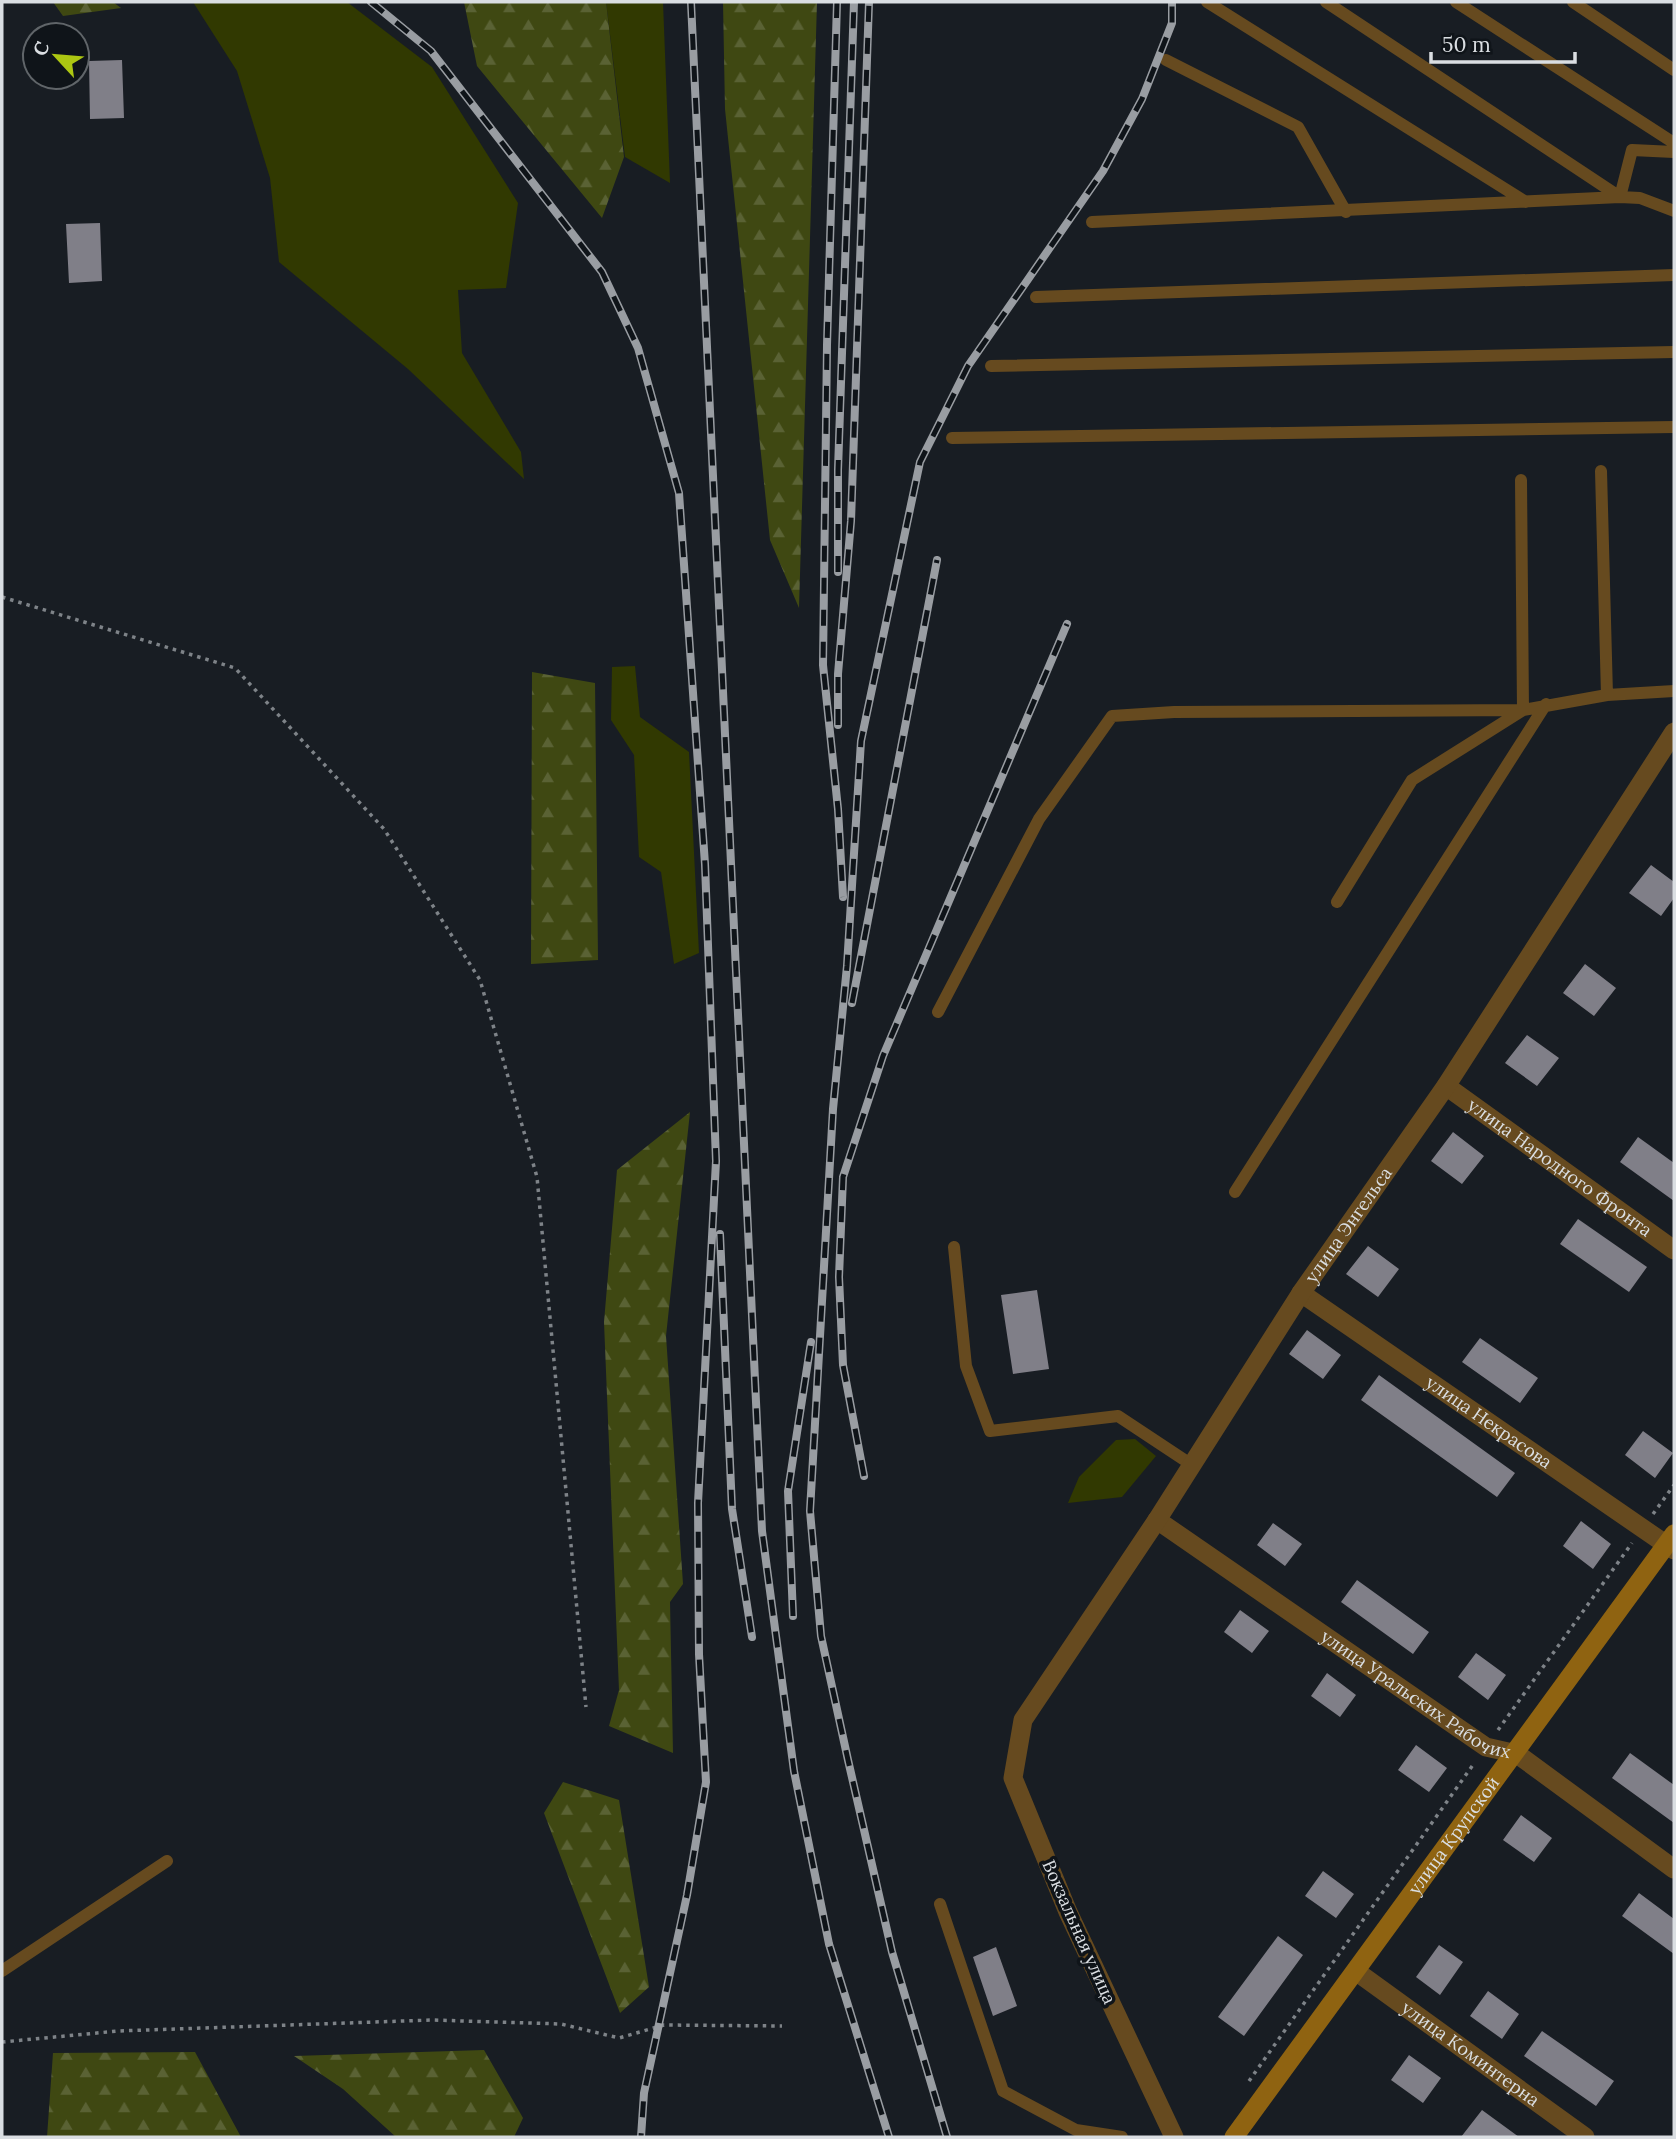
<svg xmlns="http://www.w3.org/2000/svg" width="1676" height="2139" font-family="Lora,serif">
	<defs>
		<pattern id="forest-firs" width="22" height="20" patternUnits="userSpaceOnUse" patternTransform="scale(1.75)"><rect width="22" height="20" fill="#3f4812"/><path d="M5 1l3.5 6h-7zM16 11l3.5 6h-7z" fill="#5a6234"/></pattern>
	</defs>
	<rect width="100%" height="100%" fill="#181d23"/>
	<!-- green -->
	<path fill="#313901" d="M193,2H347L432,67L518,203L506,288L458,290L462,353L521,452L524,479L408,369L279,262L270,178L237,71Z
		M606,2H663L670,183L625,157Z
		M635,666L640,717L689,752L699,953L674,964L661,872L639,857L634,755L611,720L612,667Z
		M1135,1439L1156,1456L1122,1497L1068,1503L1079,1477L1116,1440Z"/>
	<!-- forest -->
	<path fill="url(#forest-firs)" d="M53,2H113L121,8L63,16Z
		M464,2H606L624,157L602,218L477,66Z
		M723,2H817L799,608L770,540L725,109Z
		M532,672L595,683L598,960L531,964Z
		M690,1112L666,1336L683,1584L670,1602L673,1753L609,1726L619,1690L604,1322L617,1170Z
		M563,1782L619,1800L649,1987L620,2013L544,1813Z
		M484,2050L523,2118L514,2137H396L343,2089L294,2056Z
		M195,2052L241,2137H47L53,2053Z"/>
	<!-- building -->
	<path fill="#807f88" d="M122,60L124,118L90,119L89,61Z
		M100,223L102,281L69,283L66,224Z
		M1651,865L1674,882V898L1661,916L1629,893Z
		M1585,964L1616,988L1594,1016L1563,993Z
		M1527,1035L1559,1058L1537,1086L1505,1063Z
		M1453,1132L1484,1156L1462,1184L1431,1161Z
		M1638,1137L1674,1163V1201L1620,1162Z
		M1578,1219L1647,1267L1629,1292L1560,1244Z
		M1368,1246L1399,1269L1378,1297L1346,1274Z
		M1037,1290L1049,1369L1013,1374L1001,1295Z
		M1307,1330L1341,1355L1323,1379L1289,1354Z
		M1480,1338L1538,1378L1520,1403L1462,1362Z
		M1379,1375L1515,1473L1497,1497L1361,1400Z
		M1643,1431L1673,1453L1655,1478L1625,1455Z
		M1581,1521L1611,1544L1593,1569L1563,1546Z
		M1273,1523L1302,1544L1285,1566L1257,1545Z
		M1357,1580L1429,1632L1413,1654L1341,1602Z
		M1240,1610L1269,1631L1252,1653L1224,1632Z
		M1476,1653L1506,1675L1488,1700L1458,1677Z
		M1327,1673L1356,1695L1340,1717L1311,1696Z
		M1416,1745L1447,1768L1429,1792L1398,1770Z
		M1630,1753L1674,1785V1823L1612,1778Z
		M1521,1815L1552,1838L1534,1862L1503,1840Z
		M1323,1871L1354,1894L1336,1918L1305,1896Z
		M1639,1893L1674,1919V1954L1622,1916Z
		M1278,1936L1303,1955L1244,2036L1218,2017Z
		M1439,1945L1463,1962L1440,1995L1416,1977Z
		M996,1947L1017,2006L993,2016L973,1957Z
		M1488,1991L1519,2014L1502,2039L1470,2016Z
		M1542,2031L1614,2081L1596,2106L1524,2056Z
		M1409,2055L1441,2078L1423,2103L1391,2080Z
		M1482,2110L1519,2137H1461Z"/>
	<g fill="none" stroke-linecap="round" stroke-linejoin="round">
		<!-- path -->
		<path stroke="#7e8388" stroke-width="3.5" stroke-dasharray="3.5 5" stroke-linecap="butt" d="M2,597L235,668L384,829L480,980L537,1177L586,1707
			M1653,1514L1674,1485
			M1498,1730L1632,1543
			M2,2042L118,2031L432,2020L561,2024L619,2038L664,2025L782,2026
			M1249,2081L1475,1762"/>
		<!-- service -->
		<path stroke="#664a1f" stroke-width="12" d="M1207,2L1526,202
			M1326,2L1620,197L1632,150L1674,152
			M1456,2L1674,143
			M1573,2L1674,70
			M1166,60L1298,127L1346,212
			M1092,222L1620,197L1640,198L1674,211
			M1036,297L1674,275
			M991,366L1674,352
			M952,438L1674,427
			M1601,471L1607,695
			M1337,902L1412,780L1523,710L1521,480
			M938,1012L1039,819L1112,716L1174,712L1523,710L1607,695L1674,691
			M1235,1192L1546,704
			M954,1247L966,1366L990,1431L1118,1416L1192,1465
			M940,1904L1003,2091L1076,2130L1122,2137
			M2,1971L167,1861"/>
		<!-- minor -->
		<g stroke="#664a1f" stroke-width="19">
			<path id="s1" d="M1446,1086L1674,1250"/>
			<path id="s2" d="M1301,1293L1674,1550"/>
			<path id="s3" d="M1157,1520L1486,1747L1517,1754L1674,1869"/>
			<path id="s4" d="M1357,1972L1585,2137"/>
			<path id="s5" d="M1174,2137L1068,1912L1013,1778L1023,1720L1157,1520L1301,1293L1446,1086L1674,732"/>
		</g>
		<!-- secondary -->
		<path stroke="#8f6311" stroke-width="19" id="s6" d="M1234,2137L1674,1534"/>
		<defs>
			<path id="rail" d="M371,2L431,51L602,272L638,348L679,493L705,864L716,1161L698,1503L699,1654L706,1782L687,1895L644,2093L641,2137
				M691,2L762,1531L794,1771L829,1944L889,2137
				M837,2L827,345L823,665L838,809L843,897
				M838,572V470L854,2
				M838,725V674L851,521L869,2
				M852,1003L937,560
				M720,1234L732,1509L752,1637
				M864,1476L843,1365L839,1277L843,1177L883,1056L1067,624
				M793,1616L788,1491L811,1342
				M947,2137L892,1952L848,1760L821,1636L810,1511L833,1109L847,966L861,741L920,462L968,366L1103,171L1142,99L1172,23V2"/>
		</defs>
		<!-- rail casing -->
		<use href="#rail" stroke="#999da2" stroke-width="8"/>
		<!-- rail -->
		<use href="#rail" stroke="#0f1419" stroke-width="5" stroke-dasharray="16" stroke-linecap="butt"/>
	</g>
	<g text-anchor="middle" stroke-width="7" stroke-linejoin="round" paint-order="stroke">
		<!-- street labels -->
		<g font-size="18" fill="#dadee2" stroke="#0f1419">
			<text dy="6" stroke="none"><textPath href="#s1" startOffset="140">улица Народного Фронта</textPath></text>
			<text dy="6" stroke="none"><textPath href="#s5" startOffset="1045">улица Энгельса</textPath></text>
			<text dy="6" stroke="none"><textPath href="#s2" startOffset="228">улица Некрасова</textPath></text>
			<text dy="6" stroke="none"><textPath href="#s3" startOffset="313">улица Уральских Рабочих</textPath></text>
			<text dy="6" stroke="none"><textPath href="#s6" startOffset="373">улица Крупской</textPath></text>
			<text transform="translate(1079 1932) rotate(66)" y="6">Вокзальная улица</text>
			<text dy="6" stroke="none"><textPath href="#s4" startOffset="140">улица Коминтерна</textPath></text>
		</g>
	</g>
	<!-- border -->
	<rect width="1676" height="2139" fill="none" stroke="#dadee2" stroke-width="7"/>
	<!-- north arrow -->
	<g transform="translate(56 56) rotate(296)"><circle r="33" fill="#0f1419" stroke="#606569" stroke-width="2"/>
	<path d="M0-5L12 26L0 18L-12 26Z" fill="#acc612"/>
	<text y="-10" font-size="19" font-weight="bold" text-anchor="middle" fill="#dadee2">С</text>
	</g>
	<!-- scale -->
	<path d="M1431 52v10h144v-10" fill="none" stroke="#dadee2" stroke-width="3.5"/>
	<text x="1442" y="52" font-size="21" fill="#dadee2" stroke="#0f1419" stroke-width="5" paint-order="stroke">50 m</text>
</svg>
